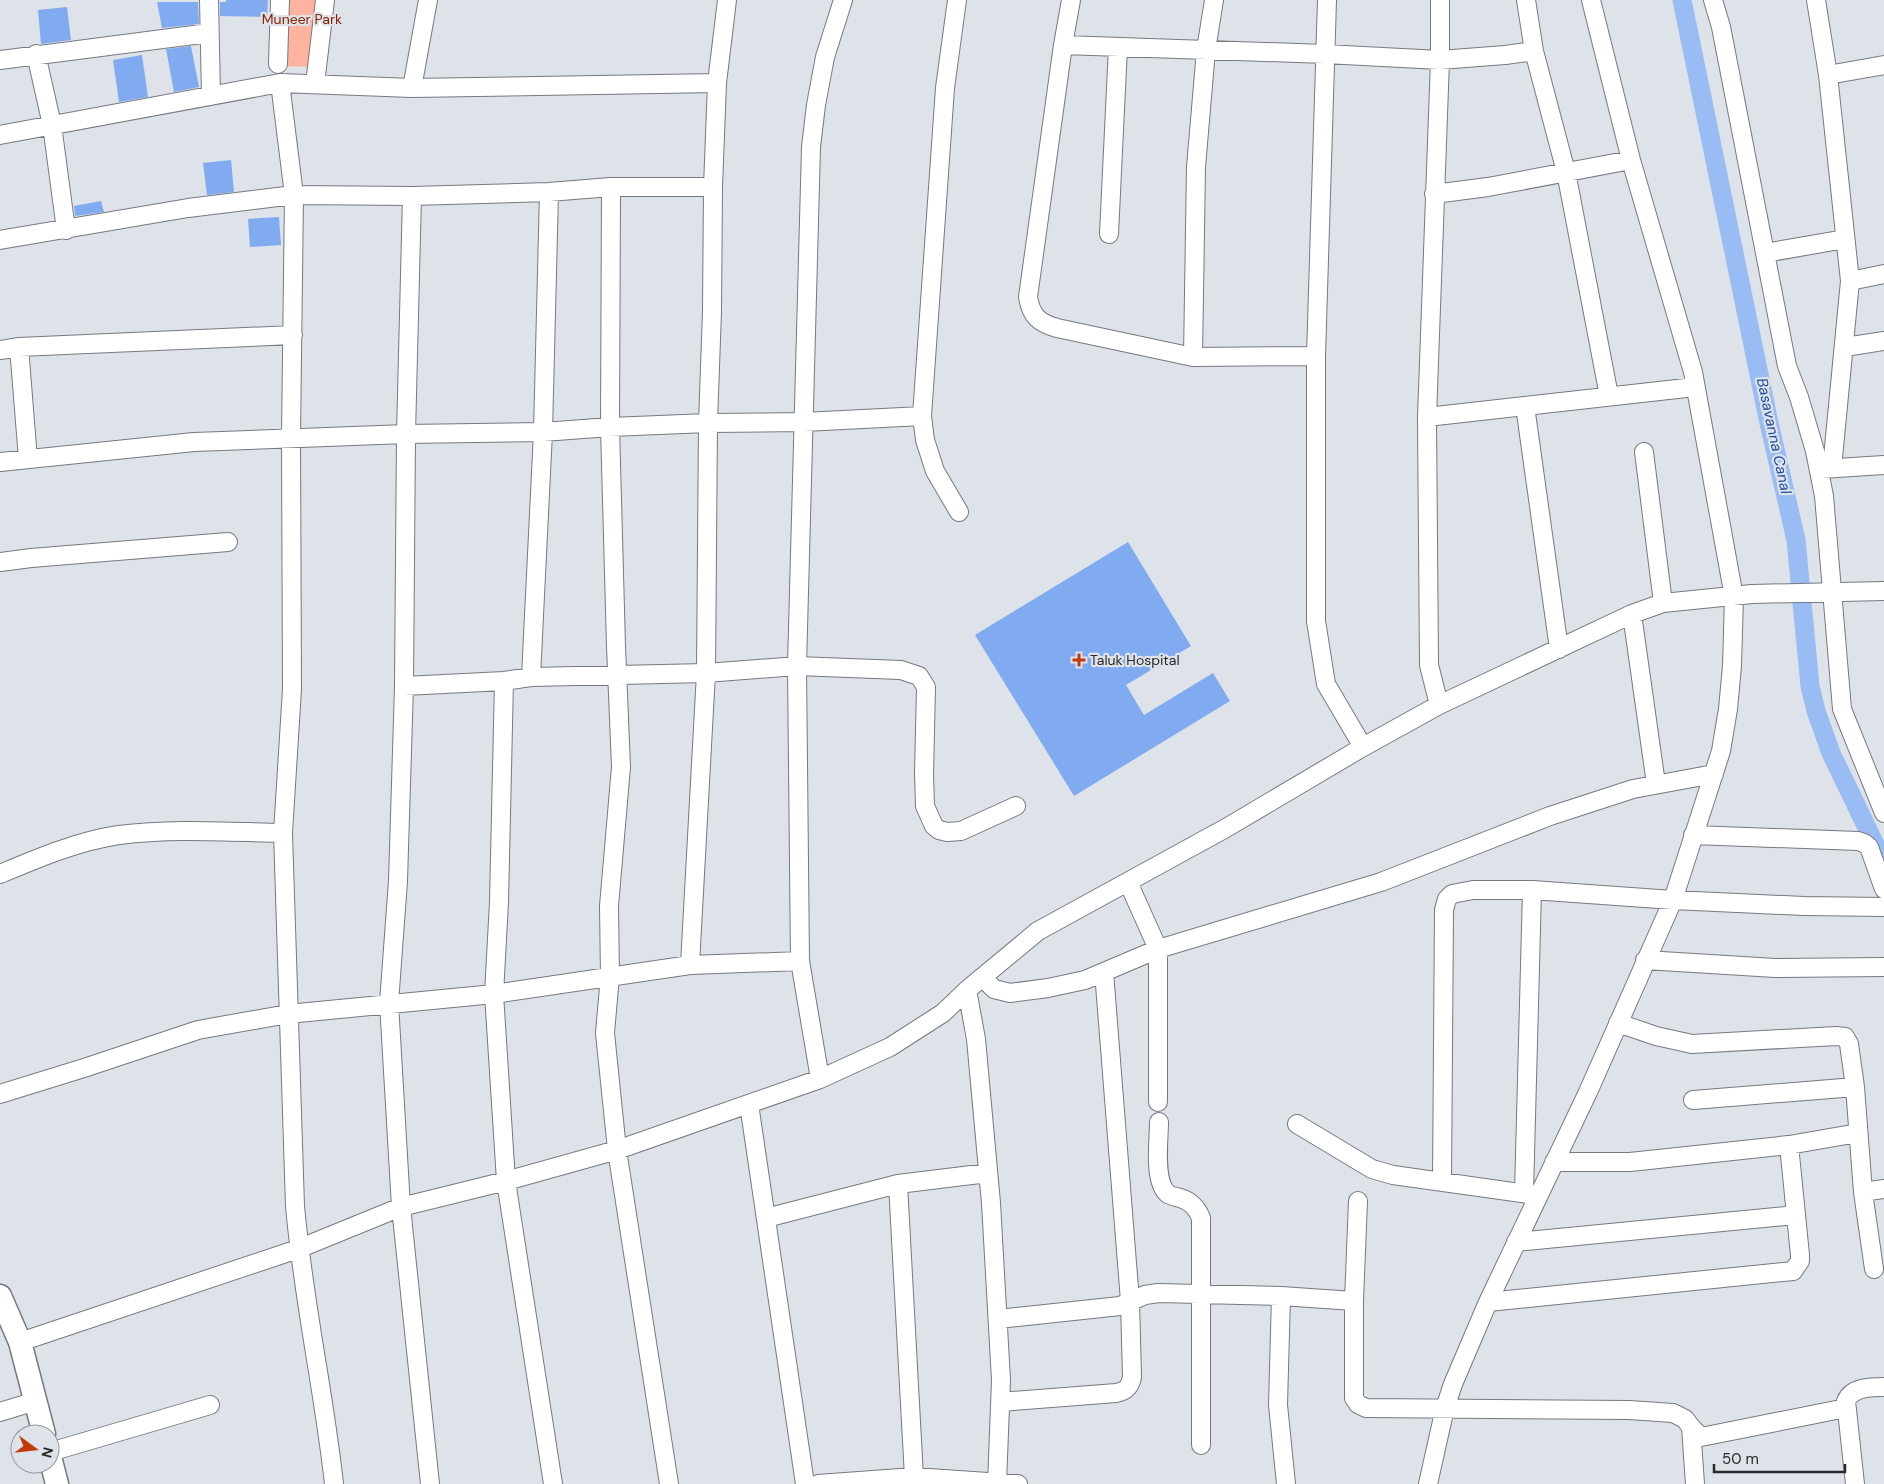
<svg xmlns="http://www.w3.org/2000/svg" width="1884" height="1484" font-family="'DM Sans',sans-serif">
	<rect width="100%" height="100%" fill="#dee2e9"/>
	<!-- green -->
	<path fill="#fdb39e" d="M284,0H323L314,67L282,66Z"/>
	<g fill="none" stroke-linecap="round" stroke-linejoin="round">
		<!-- canal -->
		<path stroke="#9abcf4" stroke-width="19" d="M1682,0L1769,423L1796,540L1810,686L1816,711L1831,753L1883,861"/>
	</g>
	<!-- building -->
	<path fill="#81abf0" d="M226,0H268L267,17L220,16V2H226Z
		M157,2H198L199,24L162,28Z
		M67,7L71,40L41,44L38,10Z
		M191,46L199,87L174,92L166,49Z
		M142,55L148,97L119,102L113,60Z
		M231,160L234,192L207,195L203,163Z
		M101,201L104,212L75,216L74,206Z
		M279,217L281,245L250,247L248,219Z
		M1128,542L1191,646L1126,685L1144,715L1213,673L1230,701L1074,796L975,635Z"/>
	<g fill="none" stroke-linecap="round" stroke-linejoin="round">
		<defs>
			<path id="minor" d="M209,0L211,96
				M727,0L717,83L713,187L712,311L708,423L706,673L690,965L800,961
				M957,0L945,88L922,416L925,440L935,471L959,512
				M1071,0L1063,45L1028,297C1031,316 1039,323 1057,328L1193,357L1316,356
				M1327,0L1316,356V621L1326,684L1363,747
				M1526,0L1534,51L1566,172L1609,396
				M1713,0L1721,27L1787,366L1799,397L1815,451L1824,496L1842,709L1884,813
				M1816,0L1828,75L1850,281L1832,468
				M1063,45L1325,54L1440,60L1505,55L1534,51
				M36,54L52,125L66,230
				M0,60L209,33
				M278,64L280,0
				M1828,75L1884,65
				M280,83L294,195L291,438L292,689L283,833L295,1206C303,1300 324,1391 334,1484
				M315,84L325,0
				M412,88L428,0
				M0,135L280,83L412,88L717,83
				M611,187L610,427L616,646L621,767L609,906L610,976L605,1033L617,1150L669,1484
				M1434,194L1488,187L1631,160
				M412,196L406,434L404,686L398,881L389,1003L401,1207L430,1484
				M1109,234L1118,47
				M0,240L188,208L294,195L412,196L549,192L611,187H713
				M1765,253L1845,239
				M1850,281L1884,274
				M19,347L28,459
				M1845,347L1884,341
				M0,350L19,347L293,335
				M1193,357L1196,167L1206,50L1214,0
				M1525,406L1559,649
				M1427,417L1695,387
				M1644,452L1663,603
				M0,462L194,442L406,434L543,432L610,427L708,423L804,422L922,416
				M1822,469L1884,465
				M0,562L31,558L228,542
				M1632,614L1656,784
				M531,677L543,432L549,192
				M504,681L499,902L494,994L506,1181L553,1484
				M404,686L504,681L531,677L706,673L797,666L901,670L919,676L926,687L924,774L925,806L934,826L939,830L947,832L961,831L1016,806
				M1439,705L1429,665L1427,417L1440,60V0
				M1693,835L1858,841L1864,843L1869,847L1884,889
				M0,874C38,858 78,841 119,835C173,828 229,832 283,833
				M1128,882L1158,949V1102
				M1645,960L1775,968L1884,967
				M982,977L994,989L1010,993L1048,988L1085,980L1158,949L1381,882L1550,816L1633,789L1714,774
				M967,990L976,1039L991,1203L1001,1380L997,1484
				M1618,1023L1656,1036L1692,1044L1836,1036L1845,1037L1849,1044L1855,1087L1863,1192L1874,1269
				M820,1079L800,961L797,666L811,147L816,105L825,57L843,0
				M0,1094L84,1068L198,1030L288,1014L494,994L690,965
				M1693,1100L1855,1087
				M749,1104L805,1484
				M1159,1122C1159,1140 1153,1182 1168,1194C1171,1196 1176,1197 1180,1198C1191,1201 1197,1208 1201,1218V1445
				M1297,1124L1372,1169L1393,1175L1535,1195
				M1554,1162H1630L1789,1145L1858,1133
				M1442,1182L1444,910L1447,899L1452,894L1473,890H1532L1673,900L1804,906L1884,907
				M898,1184L914,1477
				M1863,1192L1884,1189
				M1524,1193L1532,890
				M1358,1201L1354,1301V1398L1358,1404L1366,1408L1629,1410L1673,1413L1685,1419L1691,1427L1695,1484
				M766,1218L898,1184L988,1173
				M1516,1242L1796,1215
				M1281,1296L1278,1405L1286,1484
				M1488,1302L1793,1271L1800,1261V1255L1789,1145
				M998,1319L1120,1306L1145,1295L1158,1293L1281,1296L1354,1301
				M20,1342L298,1249L401,1207L506,1181L617,1150L820,1079L890,1047L943,1013L967,990L1038,931L1226,828L1363,747L1439,705L1632,614L1663,603L1752,594L1884,591
				M1000,1402L1116,1393C1126,1391 1130,1387 1132,1377L1130,1301L1104,972
				M0,1412L36,1401
				M1691,1427L1701,1437L1846,1408
				M50,1452L210,1405
				M818,1484L914,1477L1018,1484
				M1428,1484L1445,1408L1453,1384L1488,1302L1588,1092L1673,900L1721,751L1728,709L1732,666L1734,597L1693,372L1631,160L1591,0
				M1855,1484L1846,1401C1852,1387 1871,1387 1884,1387"/>
			<path id="major" d="M0,1296L20,1342L44,1434
				M50,1457L57,1484"/>
		</defs>
		<!-- minor casing -->
		<use href="#minor" stroke="#76797f" stroke-width="20"/>
		<!-- major casing -->
		<use href="#major" stroke="#76797f" stroke-width="25"/>
		<!-- minor -->
		<use href="#minor" stroke="#fff" stroke-width="18"/>
		<!-- major -->
		<use href="#major" stroke="#fff" stroke-width="22"/>
	</g>
	<!-- markers -->
	<path fill="#c2390a" stroke="#dee2e9" stroke-width="2" d="M1076.5 652.5h5v5h5v5h-5v5h-5v-5h-5v-5h5z"/>
	<g text-anchor="middle" stroke-width="4.5" stroke-linejoin="round" paint-order="stroke">
		<!-- park labels -->
		<g font-size="14" fill="#872301" stroke="#dee2e9">
			<text x="302" y="24">Muneer Park</text>
		</g>
		<!-- poi labels -->
		<g font-size="14" fill="#28292b" stroke="#dee2e9" text-anchor="start">
			<text x="1090" y="665">Taluk Hospital</text>
		</g>
		<!-- water labels -->
		<g font-size="15" font-style="italic" fill="#1e4d9e" stroke="#dee2e9">
			<text transform="translate(1774 436) rotate(78)" y="5">Basavanna Canal</text>
		</g>
	</g>
	<!-- north arrow -->
	<g transform="translate(35 1449) rotate(105)"><circle r="24" fill="#dee2e9" stroke="#95989d"/>
	<path d="M0-4L9 19L0 12L-9 19Z" fill="#c2390a"/>
	<text y="-8" font-size="14" font-weight="bold" text-anchor="middle" fill="#28292b">N</text>
	</g>
	<!-- scale -->
	<path d="M1714 1464v8h131v-8" fill="none" stroke="#28292b" stroke-width="2.5"/>
	<text x="1722" y="1464" font-size="15" fill="#28292b" stroke="#dee2e9" stroke-width="4" paint-order="stroke">50 m</text>
</svg>
